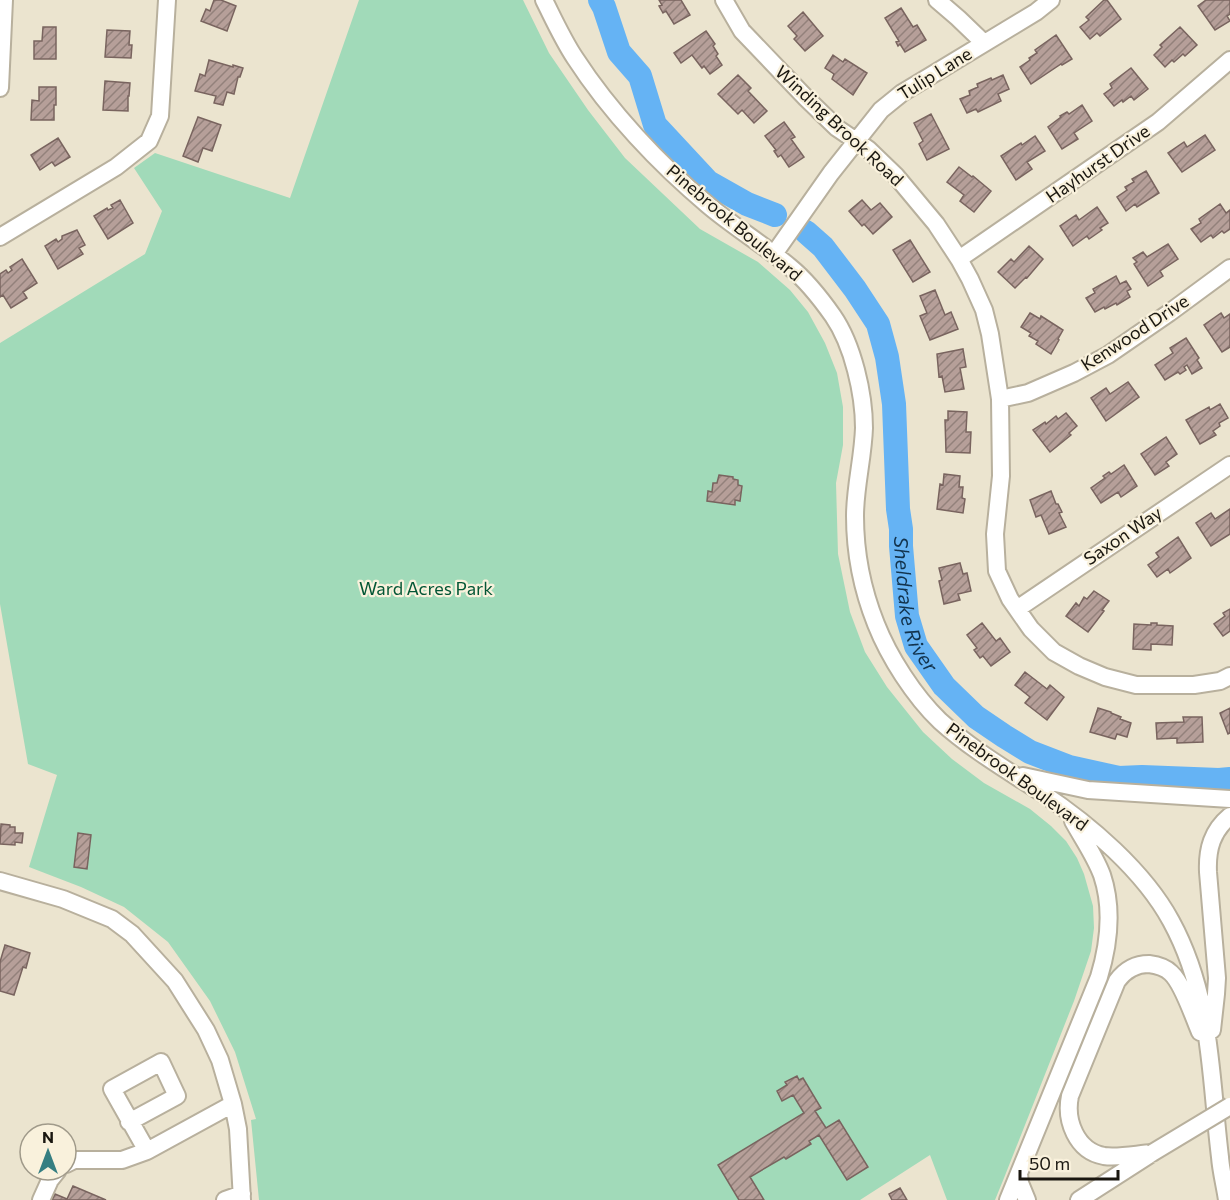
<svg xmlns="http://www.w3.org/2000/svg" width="1230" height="1200" font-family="Commissioner,sans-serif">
	<defs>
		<pattern id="building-hatch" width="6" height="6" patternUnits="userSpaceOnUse" patternTransform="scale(1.5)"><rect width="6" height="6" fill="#b69f99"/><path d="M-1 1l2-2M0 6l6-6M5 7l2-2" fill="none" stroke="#93817b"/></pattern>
	</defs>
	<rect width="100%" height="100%" fill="#ebe4cf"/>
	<!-- green -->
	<path fill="#a1dab9" d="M359,0H523L549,53L588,110L625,158L700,229L758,262L790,290L808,312L825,343L837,373L843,407V445L836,483L838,554L850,612L865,652L887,687L923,732L952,759L984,783L1030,809L1051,826L1066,841L1077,858L1084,874L1093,906L1094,928L1091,951L1074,1001L1004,1178L995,1200H947L930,1155L860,1200H259L251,1120L256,1119L235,1052L210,1001L168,942L124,907L81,887L29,867L57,775L28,764L0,604V343L145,254L162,211L134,168L155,153L290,198Z"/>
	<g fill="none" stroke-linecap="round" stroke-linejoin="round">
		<!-- river -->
		<g stroke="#65b3f4" stroke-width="24">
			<path d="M600,0L604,7L619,52L640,76L655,125L708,182L747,204L775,215"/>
			<path id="s1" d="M806,232L823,247L855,289L878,324L887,357L894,404L898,509L901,529V546L907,616L916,646L944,686L976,717L1004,736L1030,752L1069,767L1119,778L1142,777L1219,780L1230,779"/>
		</g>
	</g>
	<!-- building -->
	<path fill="url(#building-hatch)" stroke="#79645f" stroke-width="1.5" d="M214,0H221L236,6L227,31L201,21L206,9L210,11Z
		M659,0H681L690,15L674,24L666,11L663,13L659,6L662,5Z
		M1104,0H1107L1121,19L1100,36L1097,33L1090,39L1080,27L1089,20L1086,17Z
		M1206,0H1230V14L1227,16L1230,21L1215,30L1198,6Z
		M901,8L913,27L917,25L926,40L905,52L900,44L898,46L896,42L899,41L885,18Z
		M803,12L823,36L805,51L794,39L797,36L788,26Z
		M43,27H56V59H34V41H42Z
		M1180,27L1197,45L1185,56L1183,54L1174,62L1172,60L1165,67L1154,55L1162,47L1160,45Z
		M107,30L130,31L129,45H132L131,58L105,57Z
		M706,31L715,44L713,46L718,54L716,56L722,65L710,74L704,66L702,68L692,55L681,63L674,53Z
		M1056,35L1072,59L1062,65L1061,64L1031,84L1020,67L1030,60L1029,58L1037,53L1035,50Z
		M833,55L843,62L845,59L867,73L853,95L832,79L834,74L825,68Z
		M209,60L233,67V65L243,68L240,77H238L234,94L227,92L223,105L214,103L216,96L195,91L200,74L205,76Z
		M1131,68L1148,89L1134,100L1131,96L1123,102L1122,100L1114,106L1104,94L1112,88L1110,84Z
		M738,75L751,88L748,91L767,111L754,123L742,110L738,114L718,94Z
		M1003,75L1009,89L998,94L1001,101L978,112L976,109L967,113L960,99L970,95L969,91L978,87L977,84L991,78L992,80Z
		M105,81L130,83L129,96H128V111L103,110Z
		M39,87H56V105H54V120H31L32,100L39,101Z
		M1082,105L1092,121L1074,133L1078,139L1062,149L1048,127L1061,117L1060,116L1067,112L1069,114Z
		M931,114L949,149L927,160L919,144L923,141L914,123Z
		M198,117L221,125L212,151L203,148L198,162L183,156Z
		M784,122L795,137L791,139L804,157L789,167L781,155L778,157L774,151L776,150L765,136Z
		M1205,135L1215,150L1182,172L1168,153L1184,142L1187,147Z
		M1035,136L1045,151L1027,162L1032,169L1016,180L1001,156L1021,143L1022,145Z
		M58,138L70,157L55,166L52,162L40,170L31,155Z
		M959,167L972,177L973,176L991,191L974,212L960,201L964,195L947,182Z
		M1146,171L1159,193L1137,207L1135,204L1126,211L1117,197L1127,190L1125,187L1134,182L1132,179Z
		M120,200L133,223L108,239L94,216L107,208L108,210L113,208L111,205Z
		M862,200L871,210L880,203L892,217L873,234L864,224L862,226L849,211Z
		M1220,204L1226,213L1230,210V229L1224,233L1222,231L1213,238L1211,235L1201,242L1191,229L1201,223L1199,219Z
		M1097,207L1108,223L1100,228L1102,230L1089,239L1087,236L1073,246L1060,226L1076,215L1079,220Z
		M77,230L85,245L79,248L83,254L58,269L45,246L56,239L58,242L62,239V236Z
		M910,240L930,272L913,282L893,250Z
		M1168,244L1178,259L1160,271L1163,276L1148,286L1134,264L1137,262L1133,258L1143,252L1147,257Z
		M1029,246L1043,259L1027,278L1026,277L1015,288L998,272L1011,259L1014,262Z
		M22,259L37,283L23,292L27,298L11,308L3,295L0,297V274L6,270L8,273L12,270L10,267Z
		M1116,276L1120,284L1126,281L1131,289L1127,291L1130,297L1117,305L1116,303L1105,309L1104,307L1095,312L1086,298L1095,293L1093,289Z
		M935,290L945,315L951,312L958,329L930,340L920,316L927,313L920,296Z
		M1030,313L1040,319L1041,316L1063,330L1058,339L1059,340L1051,354L1036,344L1038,341L1029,336L1031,333L1021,327Z
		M1221,313L1224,318L1230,314V347L1222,352L1204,325Z
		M1186,338L1199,358L1197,360L1202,368L1192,374L1187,365L1184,367L1186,370L1180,374L1178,372L1165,380L1155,365L1173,353L1170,348Z
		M963,349L966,367L960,368L964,389L945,392L942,376L939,377L937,354Z
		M1128,382L1139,397L1106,421L1091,398L1106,388L1110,394Z
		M1220,404L1228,418L1219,423L1220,426L1213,431L1216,435L1200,444L1186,420L1209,407L1210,410Z
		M948,411L967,412L966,432H971L970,453L946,452L945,420H948Z
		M1066,413L1077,426L1069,433L1071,435L1050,452L1033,430L1045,422L1046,424L1056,416L1058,419Z
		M1166,437L1177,454L1166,462L1169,466L1155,475L1141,454Z
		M1124,465L1137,486L1121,497L1118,492L1101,503L1091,488L1105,478L1103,476L1109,472L1111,474Z
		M944,474L960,476L959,487H963L962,498L965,499L963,513L937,509L940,484L943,485Z
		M719,475L733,477V479L738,480V485L742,486L740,501L735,500V505L707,501L708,491L712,492L713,483H717Z
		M1051,491L1056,504H1058L1062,512L1059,513L1066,527L1049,534L1041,515L1036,517L1030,500Z
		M1230,509V534L1211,546L1196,523L1211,513L1215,519Z
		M1178,537L1191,558L1170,573L1168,569L1157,577L1148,565L1159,557L1156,553Z
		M960,563L963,574L967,573L971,591L958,594L960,600L944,604L939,581L942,580L939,568Z
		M1094,591L1109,601L1102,610L1104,611L1088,632L1066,616L1076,603L1079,606L1084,597L1087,599Z
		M1230,609V631L1223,636L1214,624L1225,616L1223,613Z
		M982,623L996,641L1000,638L1010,652L991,666L983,656L980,658L974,650L977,648L967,635Z
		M1151,623H1157V625L1173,626L1172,645L1151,644V650L1133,649L1134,624L1151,625Z
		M1025,672L1047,689L1050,685L1064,697L1047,720L1025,703L1030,697L1015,685Z
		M1098,708L1111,712V713L1121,717L1120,719L1131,723L1127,737L1117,734L1115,739L1090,732Z
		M1230,708V733L1228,734L1220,713Z
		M1183,717H1202L1203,742L1177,743V738L1157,739L1156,723L1184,722Z
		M1,824L10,825V827H15V833H23L22,843L15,842V845L0,844Z
		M78,833L91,835L87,869L74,867Z
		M5,945L30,953L26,968L23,967L14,995L0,991V962Z
		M797,1076L799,1080L803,1078L821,1108L815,1111L826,1128L839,1120L868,1167L847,1180L819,1135L809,1141L811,1144L786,1159L784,1157L750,1177L764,1200H739L718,1165L804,1113L793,1095L782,1101L777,1091L787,1085L785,1082Z
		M73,1186L106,1200H52L55,1194L67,1199Z
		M900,1188L907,1200H892L889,1194Z"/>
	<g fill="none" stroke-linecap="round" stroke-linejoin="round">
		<defs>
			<path id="minor" d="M544,0C554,20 563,40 575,58C610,112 659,164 708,205C734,227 764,245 790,267C806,280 821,299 833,316C853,345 864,394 864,428C863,458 855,487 855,516C855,553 862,589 876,624C889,657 914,696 940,721C971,749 1007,770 1042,793C1089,824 1144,871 1171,921C1212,996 1210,1075 1220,1157C1221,1171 1225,1186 1227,1200
				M724,0L742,31L806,98L837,128L868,149L896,176L936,224L959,259L970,279L984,310L990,334L1000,399L1001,476L995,534L997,571L1010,599L1031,629L1054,652L1079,666L1105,677L1136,685H1194L1220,681L1230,676
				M937,0L958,18L984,43
				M0,88L4,0
				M0,237L116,167L149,141L160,116L167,0
				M774,254L831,173L881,110L902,93L1036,12L1051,0
				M959,259L1158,122L1230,60
				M1000,399L1028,393L1074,373L1108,355L1169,313L1230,268
				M1017,609L1230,465
				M1023,776L1088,790L1230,799
				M0,881L63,899L112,919L132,934L175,981L206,1030L220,1060L233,1104L238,1129L242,1200
				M1212,1030L1216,994L1217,978L1208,872C1207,849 1212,831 1230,816
				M129,1122L177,1096L161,1062L112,1089L147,1151L233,1104
				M1152,1153C1137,1154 1119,1158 1104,1156C1076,1151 1065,1120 1070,1096L1117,981C1125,970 1135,964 1149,964C1157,965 1165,967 1171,973C1183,984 1193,1016 1200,1032
				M66,1164L74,1160H122L147,1151
				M1019,1174L1020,1183L1027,1200
				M41,1200L50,1180L58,1170
				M225,1200L242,1194
				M1008,1200L1099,977C1109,944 1113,908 1102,875C1095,856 1083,839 1073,821
				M1079,1200L1149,1155"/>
		</defs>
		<!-- minor casing -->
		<use href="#minor" stroke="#b8b09d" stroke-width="20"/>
		<!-- minor -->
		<use href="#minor" stroke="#fff" stroke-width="16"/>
		<defs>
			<path id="minor-bridge" d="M1152,1153L1230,1106"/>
		</defs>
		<!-- minor-bridge casing -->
		<use href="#minor-bridge" stroke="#b8b09d" stroke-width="20" stroke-linecap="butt"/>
		<!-- minor-bridge -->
		<use href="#minor-bridge" stroke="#fff" stroke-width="16"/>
	</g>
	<g text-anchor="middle" stroke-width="4.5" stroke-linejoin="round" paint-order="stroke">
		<!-- street labels -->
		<g font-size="18" fill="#1a1710" stroke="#f9f1dc">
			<text transform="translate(935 74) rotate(-32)" y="6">Tulip Lane</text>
			<text transform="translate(839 126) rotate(43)" y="6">Winding Brook Road</text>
			<text transform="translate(1098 164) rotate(-35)" y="6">Hayhurst Drive</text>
			<text transform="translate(734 223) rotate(40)" y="6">Pinebrook Boulevard</text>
			<text transform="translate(1135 333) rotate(-33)" y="6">Kenwood Drive</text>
			<text transform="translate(1123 536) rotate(-34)" y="6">Saxon Way</text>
			<text transform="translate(1017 777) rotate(36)" y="6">Pinebrook Boulevard</text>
		</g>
		<!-- park labels -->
		<g font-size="18" fill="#035635" stroke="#f9f1dc">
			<text x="426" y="595">Ward Acres Park</text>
		</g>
		<!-- water labels -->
		<g font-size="20" font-style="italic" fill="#12334d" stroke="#f9f1dc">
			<text dy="7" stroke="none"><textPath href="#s1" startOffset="402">Sheldrake River</textPath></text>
		</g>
	</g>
	<!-- north arrow -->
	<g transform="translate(48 1152)"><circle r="28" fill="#f9f1dc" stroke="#a09a8a" stroke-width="1.5"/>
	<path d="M0-4.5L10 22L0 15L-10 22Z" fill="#357e81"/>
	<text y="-9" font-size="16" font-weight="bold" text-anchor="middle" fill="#1a1710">N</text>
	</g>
	<!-- scale -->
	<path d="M1020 1170v9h98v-9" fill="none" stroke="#1a1710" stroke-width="3"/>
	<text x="1029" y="1170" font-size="18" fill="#1a1710" stroke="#f9f1dc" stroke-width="4.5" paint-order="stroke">50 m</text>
</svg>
